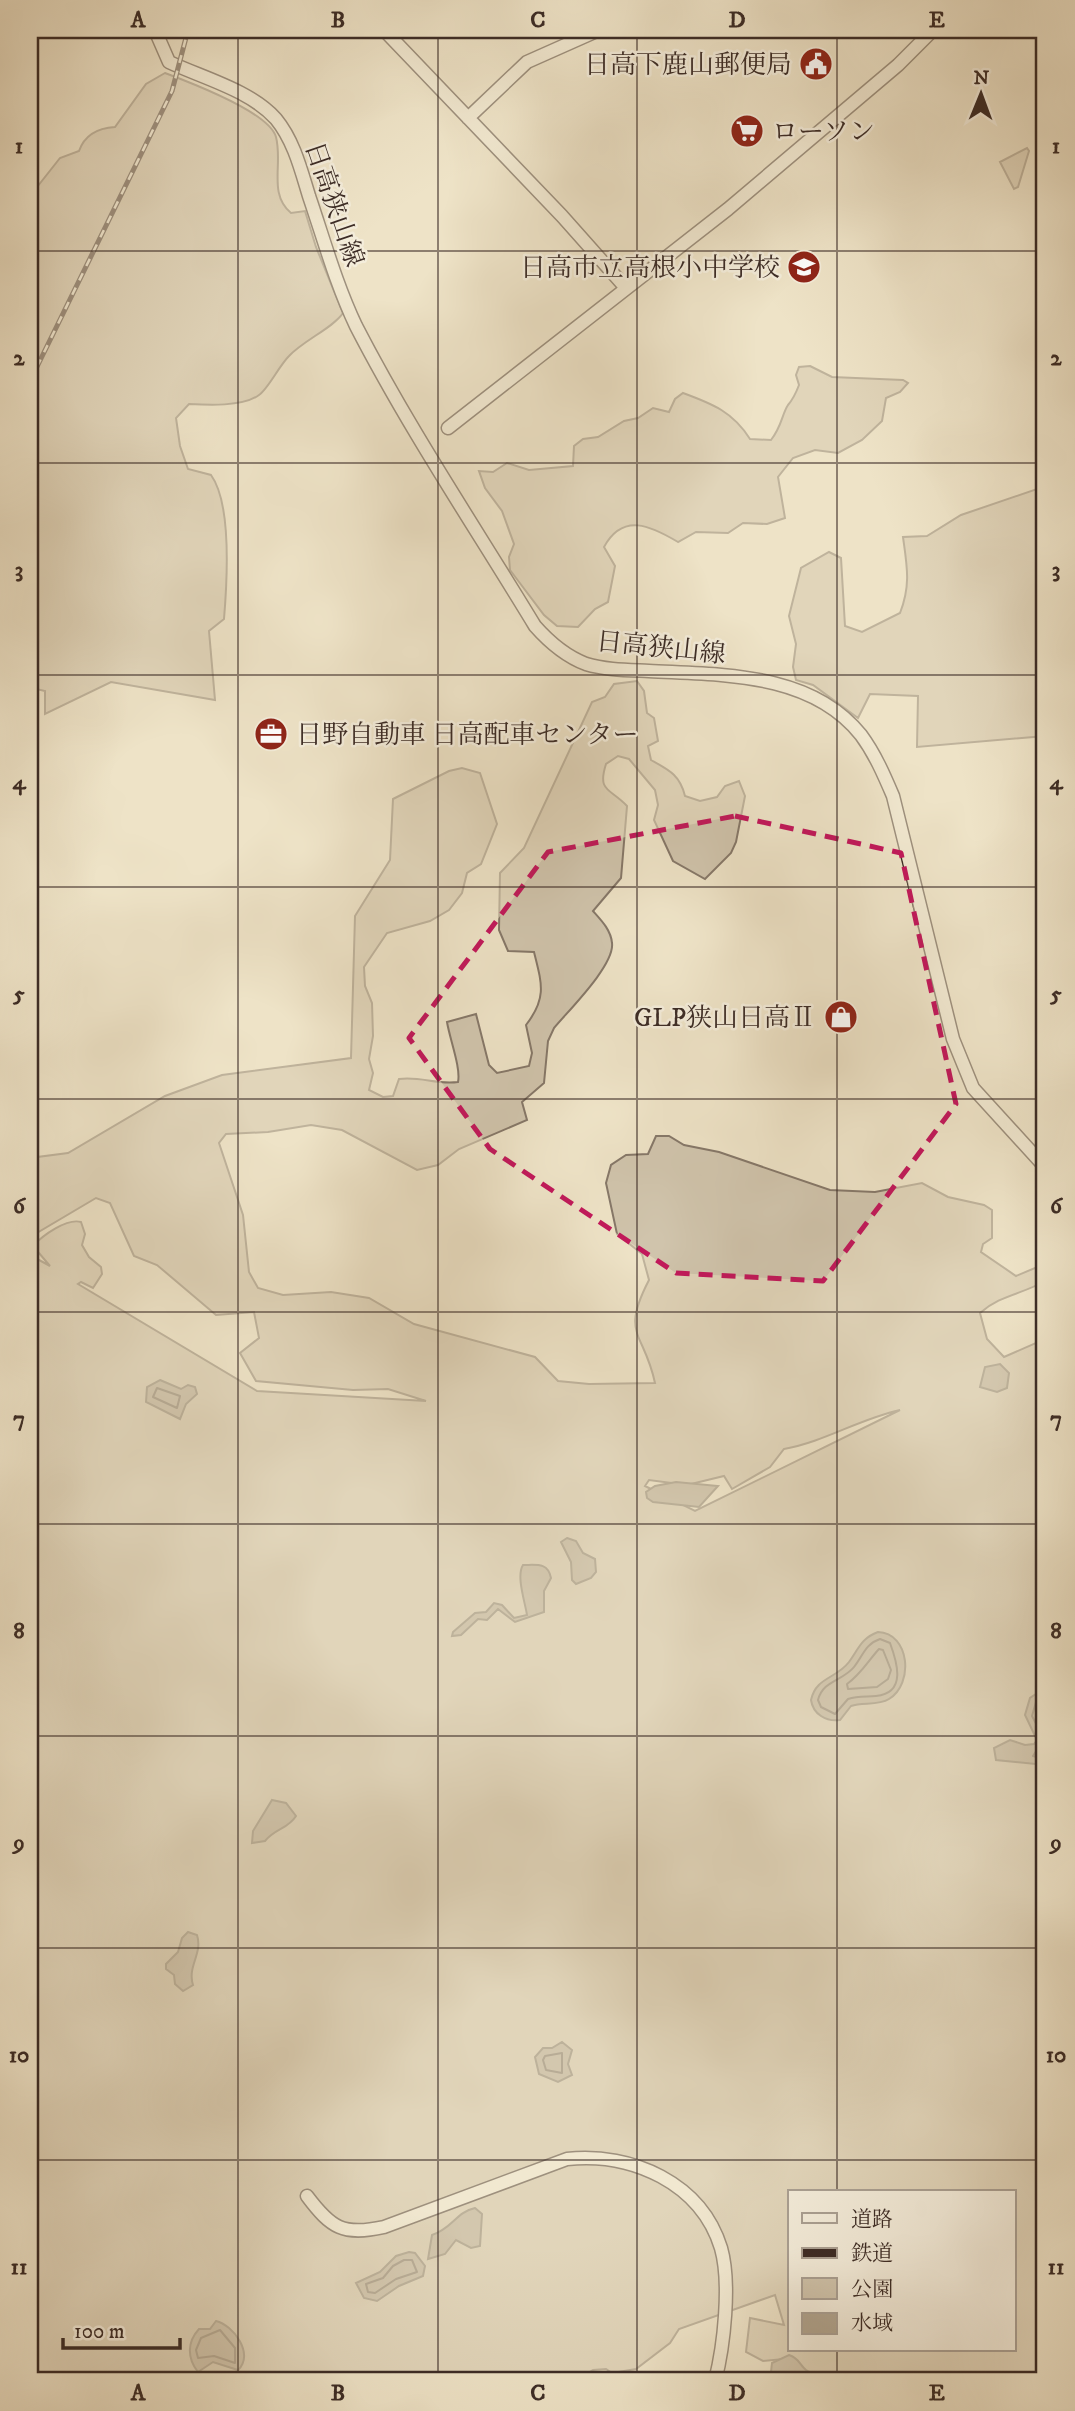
<svg xmlns="http://www.w3.org/2000/svg" width="1075" height="2411" font-family="'IM FELL DW Pica','Noto Serif JP',serif">
	<rect width="100%" height="100%" fill="#eee3c7"/>
	<filter id="stains"><feTurbulence type="fractalNoise" baseFrequency=".00286" numOctaves="4"/><feColorMatrix values="0 0 0 0 .2 0 0 0 0 .09 0 0 0 0 .02 0 0 0 .5 -.17"/></filter>
	<radialGradient id="worn" r=".72"><stop offset=".6" stop-color="#630" stop-opacity="0"/><stop offset="1" stop-color="#630" stop-opacity=".3"/></radialGradient>
	<!-- green -->
	<path fill="#d0c4ac" stroke="#867869" stroke-width="2" fill-rule="evenodd" d="M165,73C189,82 269,112 276,137C283,164 268,194 291,213L305,211L316,247L343,313C333,328 304,340 289,356C279,366 268,389 259,395C243,407 207,405 189,404L176,418L180,446L188,469L211,475C232,504 227,583 224,619L209,631L215,700L111,682L45,714V691L32,688L30,670V196L60,158L79,151C85,134 98,128 115,127L146,84Z
		M1027,148L1029,151L1018,187L1014,189L1000,162Z
		M810,366L832,377L903,380L908,383L900,392L886,398L882,421L862,440L838,453L815,450L793,458L778,477L785,518L767,524L743,523L728,533L696,532L678,542C651,526 623,512 604,547L615,566L608,602L595,609L578,627L557,626L544,615L510,570L509,557L514,544L502,511L485,488L479,471L493,472L507,463L529,470L573,466L574,446L583,439L598,437L624,421L638,418L653,408L669,412L675,399L683,393C713,404 733,412 750,439L771,440C782,426 782,414 788,405C794,398 796,393 799,385L796,375L799,367Z
		M1037,489L1045,491V736L917,747L918,696L870,694L858,718L813,685L796,680L793,667L796,644L789,616L801,568L829,552L841,558L845,626L862,632L900,613C911,585 907,566 903,537L927,536L961,515Z
		M637,681L644,691L647,713L654,718L658,741L648,746L651,760C669,770 680,775 685,796L700,801L717,797L725,786L739,781L745,796L736,842L731,853L705,879L673,861L654,820L658,805L655,790L629,759L618,756L606,764C597,792 610,788 627,806L621,878L593,911C601,920 611,930 612,943C615,965 568,1011 554,1028L548,1041L544,1083L522,1102L527,1120L459,1149L438,1165L417,1170L342,1130L311,1125L268,1132L226,1134L219,1143L243,1215L249,1272L258,1288L283,1295L331,1292L369,1298L414,1324L535,1357L558,1381L589,1384L655,1383C644,1331 620,1336 649,1280L642,1254L617,1234L606,1183L611,1165L626,1155L648,1154L656,1136H669L684,1145L719,1152L830,1190L875,1192L922,1183L948,1197L984,1205L992,1210V1238L983,1244L981,1252L1016,1276L1035,1268H1045V1281C1023,1294 1000,1295 980,1313L987,1339L1004,1357L1045,1339V2381H801L794,2358L763,2361L746,2352L750,2318L784,2325L775,2295L679,2329L670,2343L636,2369L612,2373L606,2369L593,2370L575,2381H30V1255L50,1266L33,1246C43,1235 67,1218 81,1222L85,1234L82,1245L89,1257L101,1267L102,1274L93,1288L81,1282L78,1284L257,1391L426,1401L388,1389L353,1390L256,1381L240,1353L259,1338L254,1312L216,1315L157,1265L134,1256L110,1203L96,1198L30,1237V1158L68,1153L165,1096L222,1075L351,1058L355,916L390,860L393,799L449,771L462,768L480,773L497,824L481,864L467,873L462,893L449,910L430,921L387,933L364,967L365,986L372,1003L373,1036L369,1059L373,1073L369,1090L383,1097L393,1096L399,1079C421,1076 436,1085 458,1082C461,1068 450,1040 447,1022L476,1014L489,1065L497,1073L529,1066L532,1053L526,1025C547,998 542,984 534,952L508,951L499,930L500,873L524,848L592,702L605,697L614,684ZM900,1410L695,1511L645,1486L649,1480L687,1485L724,1476L732,1489L770,1467L784,1449C824,1442 859,1419 900,1410ZM790,2192H1014V2350H790Z"/>
	<!-- water -->
	<path fill="#b1a590" stroke="#827566" stroke-width="2" d="M1000,1364L1009,1373L1007,1388L997,1392L980,1387L985,1367Z
		M160,1380L181,1389L188,1385L195,1387L197,1394L186,1404L180,1419L146,1402L147,1387Z
		M676,1482L718,1486L699,1507L653,1502L647,1498L646,1492L655,1486Z
		M567,1538L576,1541L583,1553L595,1559L596,1572L591,1578L576,1584L572,1580L571,1562L561,1542Z
		M523,1565C536,1565 548,1562 551,1578L544,1591V1612L515,1622L498,1609L487,1620L478,1619L461,1635L452,1636L453,1632L475,1613L486,1612L494,1603L502,1605L514,1618L527,1615C525,1602 516,1576 523,1565Z
		M878,1632C910,1633 914,1684 889,1699C878,1706 863,1702 851,1706L840,1720C826,1722 813,1714 811,1700C816,1677 836,1679 849,1662C858,1650 861,1638 878,1632Z
		M1045,1688V1765L996,1760L994,1748L1010,1740L1025,1745L1034,1744L1037,1740L1025,1715L1030,1698Z
		M272,1800L286,1803L296,1816C288,1829 276,1828 265,1841L252,1843L253,1831Z
		M188,1932L197,1935C203,1954 187,1966 193,1985L183,1991L175,1984L174,1975L166,1969V1964L178,1952L182,1938Z
		M562,2042L572,2050L568,2064L572,2075L558,2082L539,2074L535,2057L543,2048H552Z
		M475,2208L482,2214L480,2246L471,2248L456,2240L445,2254L428,2259L432,2235C453,2228 456,2212 475,2208Z
		M409,2252L415,2253L425,2266L423,2276L399,2286L377,2301L364,2298L356,2283L380,2272L396,2256Z
		M216,2321C233,2325 255,2354 238,2370L213,2362L198,2372C187,2358 187,2342 199,2329H210Z
		M789,2355C799,2358 799,2364 806,2370C815,2376 825,2373 832,2381H770L772,2363Z"/>
	<g fill="none" stroke-linecap="round" stroke-linejoin="round">
		<!-- shore -->
		<path stroke="#76685b" stroke-width="2" d="M157,1388L180,1396L177,1408L153,1397Z
			M880,1639L890,1643C897,1662 907,1693 876,1696C866,1697 858,1696 848,1699L835,1714L821,1707L818,1700C823,1680 843,1681 854,1667C863,1656 865,1644 880,1639Z
			M879,1649L883,1650L891,1670L888,1679L877,1687L848,1689L847,1684C861,1674 868,1661 879,1649Z
			M1045,1696L1036,1702L1032,1716L1044,1739L1033,1756L1045,1759
			M562,2053V2073L546,2070L543,2060L545,2056Z
			M404,2260H412L417,2272L396,2279L375,2293L368,2292L366,2284L383,2278L393,2266Z
			M220,2330L235,2348V2363L214,2356L198,2358L196,2350L201,2338Z"/>
		<defs>
			<path id="secondary" d="M155,30L169,62C203,78 250,90 276,119C294,141 301,170 309,196C324,240 336,284 356,326C409,429 475,527 535,626C550,643 565,656 586,664C606,670 628,670 649,671C722,675 811,672 861,735C875,754 884,775 893,796L953,1039L973,1088L1045,1167
				M384,30L562,216L626,288
				M468,118L527,62L599,30
				M448,428L728,209L898,65L933,30
				M307,2196C331,2228 343,2236 384,2227L567,2159C632,2152 701,2183 721,2248C731,2283 724,2346 715,2381"/>
		</defs>
		<!-- secondary casing -->
		<use href="#secondary" stroke="#3c2c26" stroke-width="15"/>
		<!-- secondary -->
		<use href="#secondary" stroke="#f4eddb" stroke-width="12"/>
		<defs>
			<path id="rail" d="M30,381L172,91L188,30"/>
		</defs>
		<!-- rail casing -->
		<use href="#rail" stroke="#3c2c26" stroke-width="5"/>
		<!-- rail -->
		<use href="#rail" stroke="#f4eddb" stroke-width="2.5" stroke-dasharray="8" stroke-linecap="butt"/>
	</g>
	<!-- marked area -->
	<path d="M0 0H1075V2411H0ZM735,816L901,853L956,1104L823,1281L676,1273L490,1149L409,1038L548,852Z" fill="#eee3c7" fill-opacity=".55" fill-rule="evenodd"/>
	<path fill="none" stroke="#c2185b" stroke-width="5" stroke-dasharray="14 9" stroke-linejoin="round" d="M735,816L901,853L956,1104L823,1281L676,1273L490,1149L409,1038L548,852Z"/>
	<!-- grid -->
	<path fill="none" stroke="#3c2c26" stroke-width="2" stroke-opacity="0.55" d="M238,30V2381M438,30V2381M637,30V2381M837,30V2192M30,251H1045M30,463H1045M30,675H1045M30,887H1045M30,1099H1045M30,1312H1045M30,1524H1045M30,1736H1045M30,1948H1045M30,2160H1045M837,2350V2381"/>
	<!-- icons -->
	<defs>
		<symbol id="civic-disc" viewBox="-11 -11 22 22"><circle r="9.5" fill="#8f2418" stroke="#f4eddb"/><path d="M-.6-6.5H3V-4.5H.6V-3L4-1V1h2V6H-6V1h2V-1L-.6-3ZM-1.2 2.5V6h2.4V2.5Z" fill="#fff"/></symbol>
		<symbol id="supermarket-disc" viewBox="-11 -11 22 22"><circle r="9.5" fill="#8f2418" stroke="#f4eddb"/><path d="M-6-5.5h2.5l.6 2H6L4.5 2H-2.5L-4.4-4H-6ZM-1.5 3.2a1.3 1.3 0 1 0 .1 0ZM3 3.2a1.3 1.3 0 1 0 .1 0Z" fill="#fff"/></symbol>
		<symbol id="school-disc" viewBox="-11 -11 22 22"><circle r="9.5" fill="#8f2418" stroke="#f4eddb"/><path d="M0-5L7-2L0 1L-7-2ZM-4 1L0 2.5L4 1V4Q0 6-4 4Z" fill="#fff"/></symbol>
		<symbol id="office-disc" viewBox="-11 -11 22 22"><circle r="9.5" fill="#8f2418" stroke="#f4eddb"/><path d="M-6-3h4V-5.5h4V-3h4V5H-6ZM-1-4.5V-3h2v-1.5ZM-6 0V1H6V0Z" fill="#fff"/></symbol>
		<symbol id="shop-disc" viewBox="-11 -11 22 22"><circle r="9.5" fill="#8f2418" stroke="#f4eddb"/><path d="M-5-2.5h2.3a2.7 3.5 0 0 1 5.4 0H5L5.5 6h-11ZM-1.5-2.5h3a1.5 2.3 0 0 0-3 0Z" fill="#fff"/></symbol>
	</defs>
	<g fill-rule="evenodd">
		<use href="#civic-disc" x="797" y="45" width="38" height="38"/>
		<use href="#supermarket-disc" x="728" y="112" width="38" height="38"/>
		<use href="#school-disc" x="785" y="248" width="38" height="38"/>
		<use href="#office-disc" x="252" y="715" width="38" height="38"/>
		<use href="#shop-disc" x="822" y="998" width="38" height="38"/>
	</g>
	<g text-anchor="middle" stroke-width="5" stroke-linejoin="round" paint-order="stroke">
		<!-- poi labels -->
		<g font-size="26" fill="#3c2c26" stroke="#f4eddb" text-anchor="end">
			<text x="792" y="73">日高下鹿山郵便局</text>
			<text x="772" y="140" text-anchor="start">ローソン</text>
			<text x="780" y="276">日高市立高根小中学校</text>
			<text x="296" y="743" text-anchor="start">日野自動車 日高配車センター</text>
			<text x="816" y="1026">GLP狭山日高Ⅱ</text>
		</g>
		<!-- street labels -->
		<g font-size="26" fill="#3c2c26" stroke="#f4eddb">
			<text transform="translate(335 204) rotate(71)" y="9">日高狭山線</text>
			<text transform="translate(661 647) rotate(6)" y="9">日高狭山線</text>
		</g>
	</g>
	<!-- margin -->
	<rect width="1075" height="2411" fill="none" stroke="#eee3c7" stroke-width="77"/>
	<!-- legend -->
	<rect x="788" y="2190" width="228" height="161" fill="#f4eddb" stroke="#aaa093" stroke-width="2"/>
	<rect x="802" y="2213" width="35" height="10" fill="#f4eddb" stroke="#aaa093" stroke-width="2"/>
	<text x="851" y="2226" font-size="21" fill="#3c2c26">道路</text>
	<rect x="802" y="2248" width="35" height="10" fill="#3c2c26" stroke="#aaa093" stroke-width="2"/>
	<text x="851" y="2260" font-size="21" fill="#3c2c26">鉄道</text>
	<rect x="802" y="2278" width="35" height="21" fill="#d0c4ac" stroke="#aaa093" stroke-width="2"/>
	<text x="851" y="2296" font-size="21" fill="#3c2c26">公園</text>
	<rect x="802" y="2313" width="35" height="21" fill="#b1a590" stroke="#aaa093" stroke-width="2"/>
	<text x="851" y="2330" font-size="21" fill="#3c2c26">水域</text>
	<!-- north arrow -->
	<g transform="translate(981 94) rotate(1)" stroke="#f4eddb" stroke-width="5" paint-order="stroke">
	<path d="M0-5L12 26L0 18L-12 26Z" fill="#3c2c26"/>
	<text y="-10" font-size="19" font-weight="bold" text-anchor="middle" fill="#3c2c26">N</text>
	</g>
	<!-- scale -->
	<path d="M63 2338v10h117v-10" fill="none" stroke="#3c2c26" stroke-width="3.5"/>
	<text x="74" y="2338" font-size="21" fill="#3c2c26" stroke="#f4eddb" stroke-width="5" paint-order="stroke">100 m</text>
	<rect x="38" y="38" width="998" height="2334" fill="none" stroke="#3c2c26" stroke-width="2.5"/>
	<g font-size="23" text-anchor="middle" font-weight="bold" fill="#3c2c26">
		<text x="138" y="27">A</text>
		<text x="338" y="27">B</text>
		<text x="538" y="27">C</text>
		<text x="737" y="27">D</text>
		<text x="937" y="27">E</text>
		<text x="19" y="153">1</text>
		<text x="1056" y="153">1</text>
		<text x="19" y="365">2</text>
		<text x="1056" y="365">2</text>
		<text x="19" y="577">3</text>
		<text x="1056" y="577">3</text>
		<text x="19" y="789">4</text>
		<text x="1056" y="789">4</text>
		<text x="19" y="1001">5</text>
		<text x="1056" y="1001">5</text>
		<text x="19" y="1213">6</text>
		<text x="1056" y="1213">6</text>
		<text x="19" y="1426">7</text>
		<text x="1056" y="1426">7</text>
		<text x="19" y="1638">8</text>
		<text x="1056" y="1638">8</text>
		<text x="19" y="1850">9</text>
		<text x="1056" y="1850">9</text>
		<text x="19" y="2062">10</text>
		<text x="1056" y="2062">10</text>
		<text x="19" y="2274">11</text>
		<text x="1056" y="2274">11</text>
		<text x="138" y="2400">A</text>
		<text x="338" y="2400">B</text>
		<text x="538" y="2400">C</text>
		<text x="737" y="2400">D</text>
		<text x="937" y="2400">E</text>
	</g>
	<rect width="100%" height="100%" filter="url(#stains)"/>
	<rect width="100%" height="100%" fill="url(#worn)"/>
</svg>
